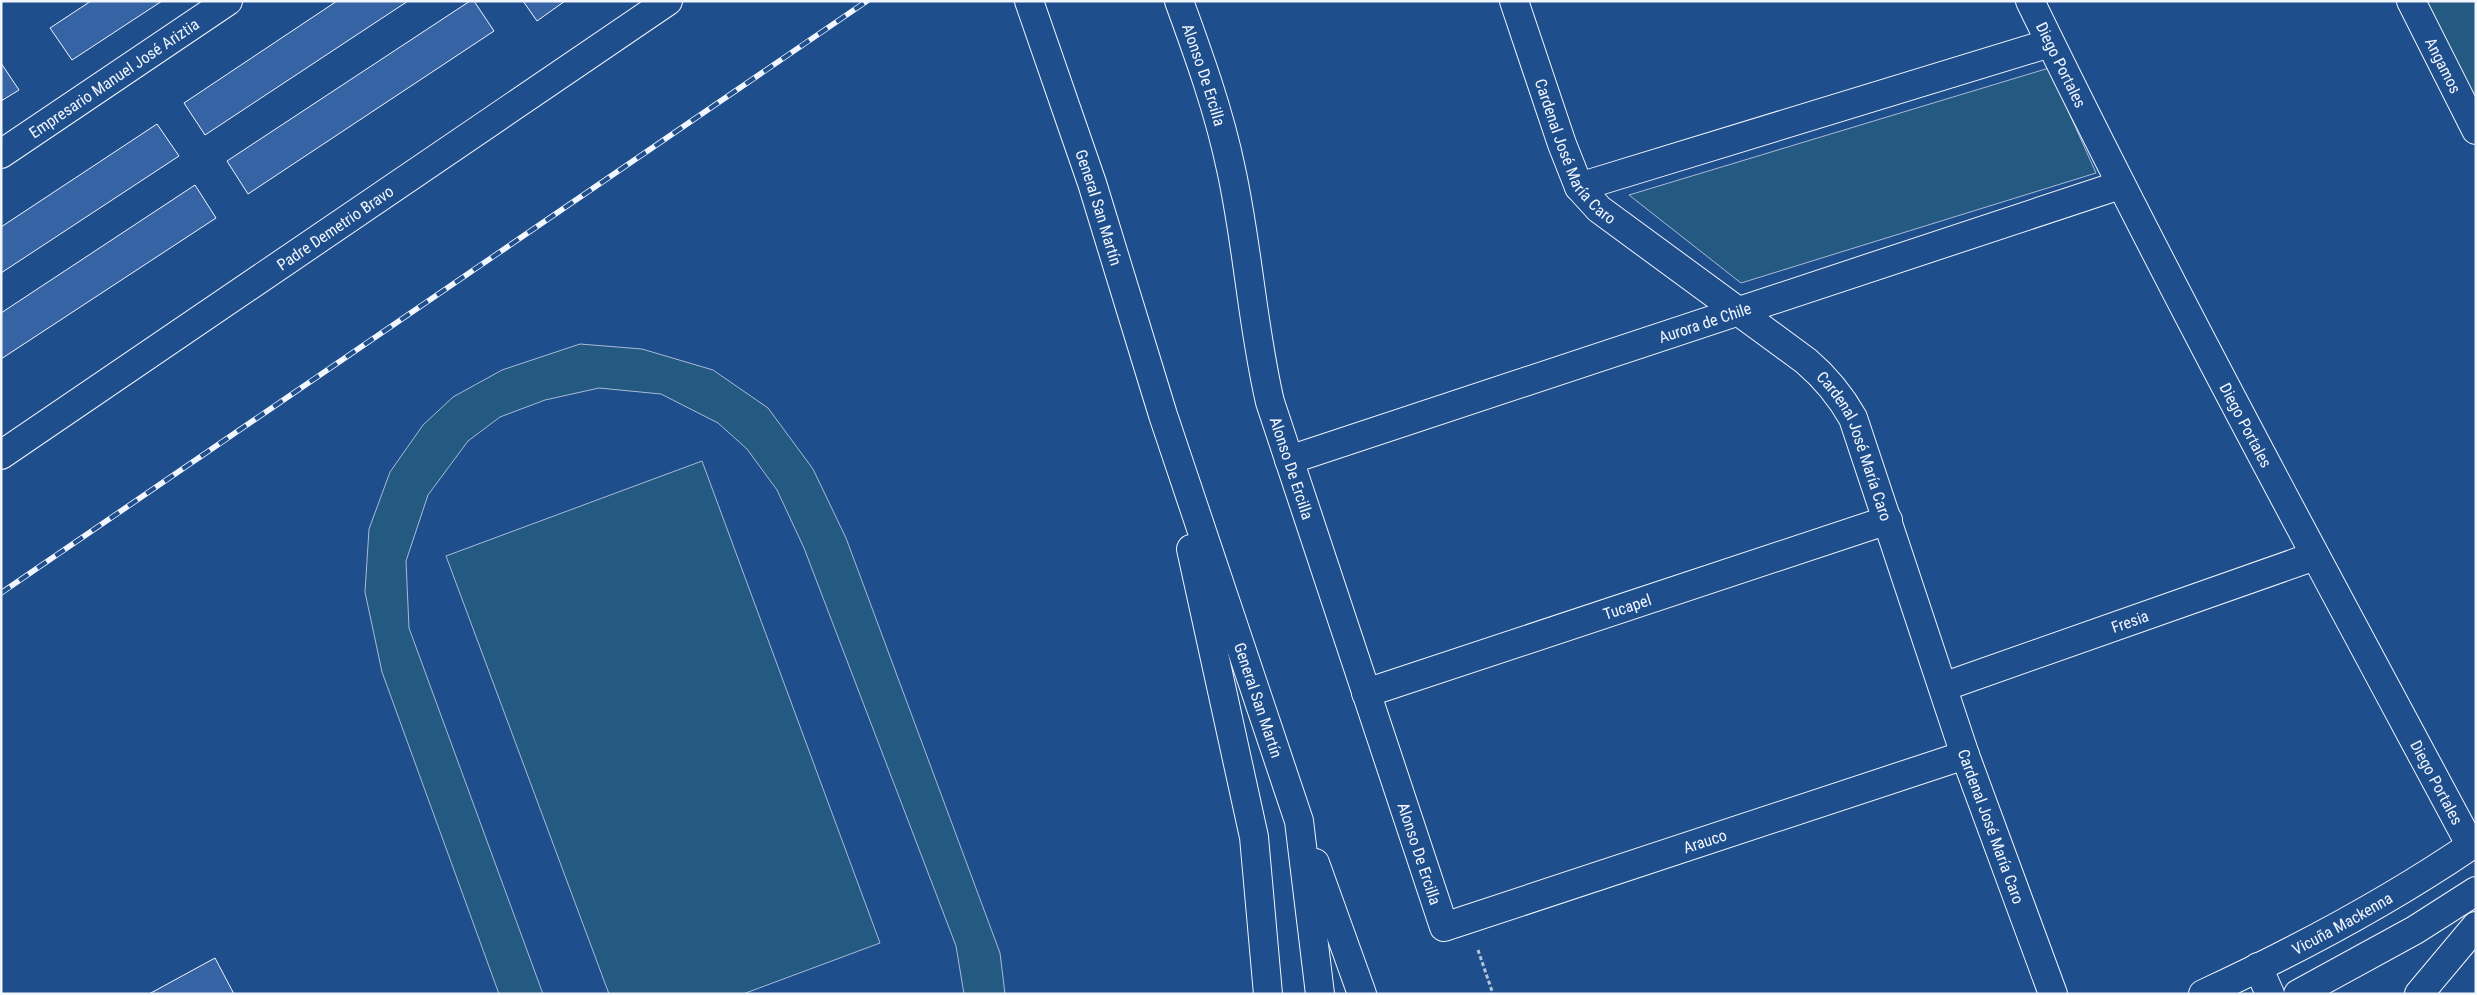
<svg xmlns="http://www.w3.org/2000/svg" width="2477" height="995" font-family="'Roboto Condensed',sans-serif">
	<rect width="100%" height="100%" fill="#1f4e8c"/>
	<!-- green -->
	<path fill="#245a82" stroke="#a8bbd7" d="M2408,1H2476V142Z
		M2049,68L2096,173L1741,283L1629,195Z
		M580,344L642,349L713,370L768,408L813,469L846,538L1000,953L1005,994H964L956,946L804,548L777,490L747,449L718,423L661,394L599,388L545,400L500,417L468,441L428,495L406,561L409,628L543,994H499L382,672L365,592L369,529L390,472L423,425L453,397L502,370Z
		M702,461L880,943L743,994H609L446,556Z"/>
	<!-- building -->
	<path fill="#3563a3" stroke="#f2f6ff" d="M91,1H162L72,60L50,28Z
		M337,1H408L205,135L184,103Z
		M470,1H474L494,31L248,194L227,161Z
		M523,1H565L537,21Z
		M1,63L19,90L1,101Z
		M157,124L179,156L1,273V227Z
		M195,185L216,218L1,359V313Z
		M215,958L234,994H149Z"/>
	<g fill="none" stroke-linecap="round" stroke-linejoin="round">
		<defs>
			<g id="street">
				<path id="s1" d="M1179,1C1199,56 1219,111 1231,169C1248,246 1252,325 1270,402L1444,927L1965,755"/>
				<path id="s2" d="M1514,1L1562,144L1579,187L1599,209L1806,361C1826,378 1840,395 1853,418L1965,755L2053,994"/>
				<path id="s3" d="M2030,1C2169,287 2321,566 2471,846"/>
				<path id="s4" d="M2411,1L2476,130"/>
				<path id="s5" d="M1,154L228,1"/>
				<path d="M1579,187L2050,43"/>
				<path id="s6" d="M1289,460L2120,185"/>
				<path id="s7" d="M1943,687L2315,556"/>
				<path id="s8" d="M1366,693L1888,520"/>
			</g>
			<g id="secondary">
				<path id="s9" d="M1,455L668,1"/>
				<path d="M2419,994L2476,926"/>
			</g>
			<g id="primary">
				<path id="s10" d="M1029,1L1092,183L1163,415L1299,821L1320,994"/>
				<path d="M1191,549L1254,837L1268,994"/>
				<path d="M1315,863L1362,994"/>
				<path d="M2258,967L2270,994"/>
				<path id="s11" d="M2203,994C2298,950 2390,901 2476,842"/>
				<path d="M2298,994L2415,930L2476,891"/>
			</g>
		</defs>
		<!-- street casing -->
		<use href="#street" stroke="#f2f6ff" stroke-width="30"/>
		<!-- secondary casing -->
		<use href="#secondary" stroke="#f2f6ff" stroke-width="30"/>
		<!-- primary casing -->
		<use href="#primary" stroke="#f2f6ff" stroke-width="30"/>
		<!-- path -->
		<path stroke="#b3c4dc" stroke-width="3" stroke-dasharray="4 2.5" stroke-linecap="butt" d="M1478,950L1493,994"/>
		<!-- street -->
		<use href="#street" stroke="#1f4e8c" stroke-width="28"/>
		<!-- secondary -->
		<use href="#secondary" stroke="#1f4e8c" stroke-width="28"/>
		<!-- primary -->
		<use href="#primary" stroke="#1f4e8c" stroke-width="28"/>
		<defs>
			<path id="rail" d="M1,593L867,1"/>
		</defs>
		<!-- rail casing -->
		<use href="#rail" stroke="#f2f6ff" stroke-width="5.5"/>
		<!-- rail -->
		<use href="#rail" stroke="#1f4e8c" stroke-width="4" stroke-dasharray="11" stroke-linecap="butt"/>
	</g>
	<g text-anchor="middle" stroke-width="4" stroke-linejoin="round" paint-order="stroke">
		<!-- street labels -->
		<g font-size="16" fill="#f2f6ff" stroke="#1f4e8c">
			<text dy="6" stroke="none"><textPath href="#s3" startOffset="71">Diego Portales</textPath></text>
			<text dy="6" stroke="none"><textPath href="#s4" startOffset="72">Angamos</textPath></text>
			<text dy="6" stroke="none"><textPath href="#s1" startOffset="78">Alonso De Ercilla</textPath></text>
			<text dy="6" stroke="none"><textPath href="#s5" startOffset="136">Empresario Manuel José Ariztia</textPath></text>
			<text dy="6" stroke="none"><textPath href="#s2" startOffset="164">Cardenal José María Caro</textPath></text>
			<text dy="6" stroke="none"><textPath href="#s10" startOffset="218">General San Martín</textPath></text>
			<text dy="6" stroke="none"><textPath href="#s9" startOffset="404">Padre Demetrio Bravo</textPath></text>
			<text dy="6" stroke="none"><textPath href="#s6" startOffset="438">Aurora de Chile</textPath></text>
			<text dy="6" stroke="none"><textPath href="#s3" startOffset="476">Diego Portales</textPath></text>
			<text dy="6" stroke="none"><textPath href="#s2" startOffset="584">Cardenal José María Caro</textPath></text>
			<text dy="6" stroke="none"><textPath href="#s1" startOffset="482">Alonso De Ercilla</textPath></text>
			<text dy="6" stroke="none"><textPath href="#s8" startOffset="275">Tucapel</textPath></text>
			<text dy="6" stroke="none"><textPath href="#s7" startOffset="198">Fresia</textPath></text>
			<text dy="6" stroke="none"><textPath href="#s10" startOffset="736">General San Martín</textPath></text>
			<text dy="6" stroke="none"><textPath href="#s3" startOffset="881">Diego Portales</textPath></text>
			<text dy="6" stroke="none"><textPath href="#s2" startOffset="989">Cardenal José María Caro</textPath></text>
			<text dy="6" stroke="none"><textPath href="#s1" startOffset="1240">Arauco</textPath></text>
			<text dy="6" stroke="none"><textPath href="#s1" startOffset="888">Alonso De Ercilla</textPath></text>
			<text dy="6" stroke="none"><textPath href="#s11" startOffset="156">Vicuña Mackenna</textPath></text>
		</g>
	</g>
	<!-- border -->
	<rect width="2477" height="995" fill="none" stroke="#f2f6ff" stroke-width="5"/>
</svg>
